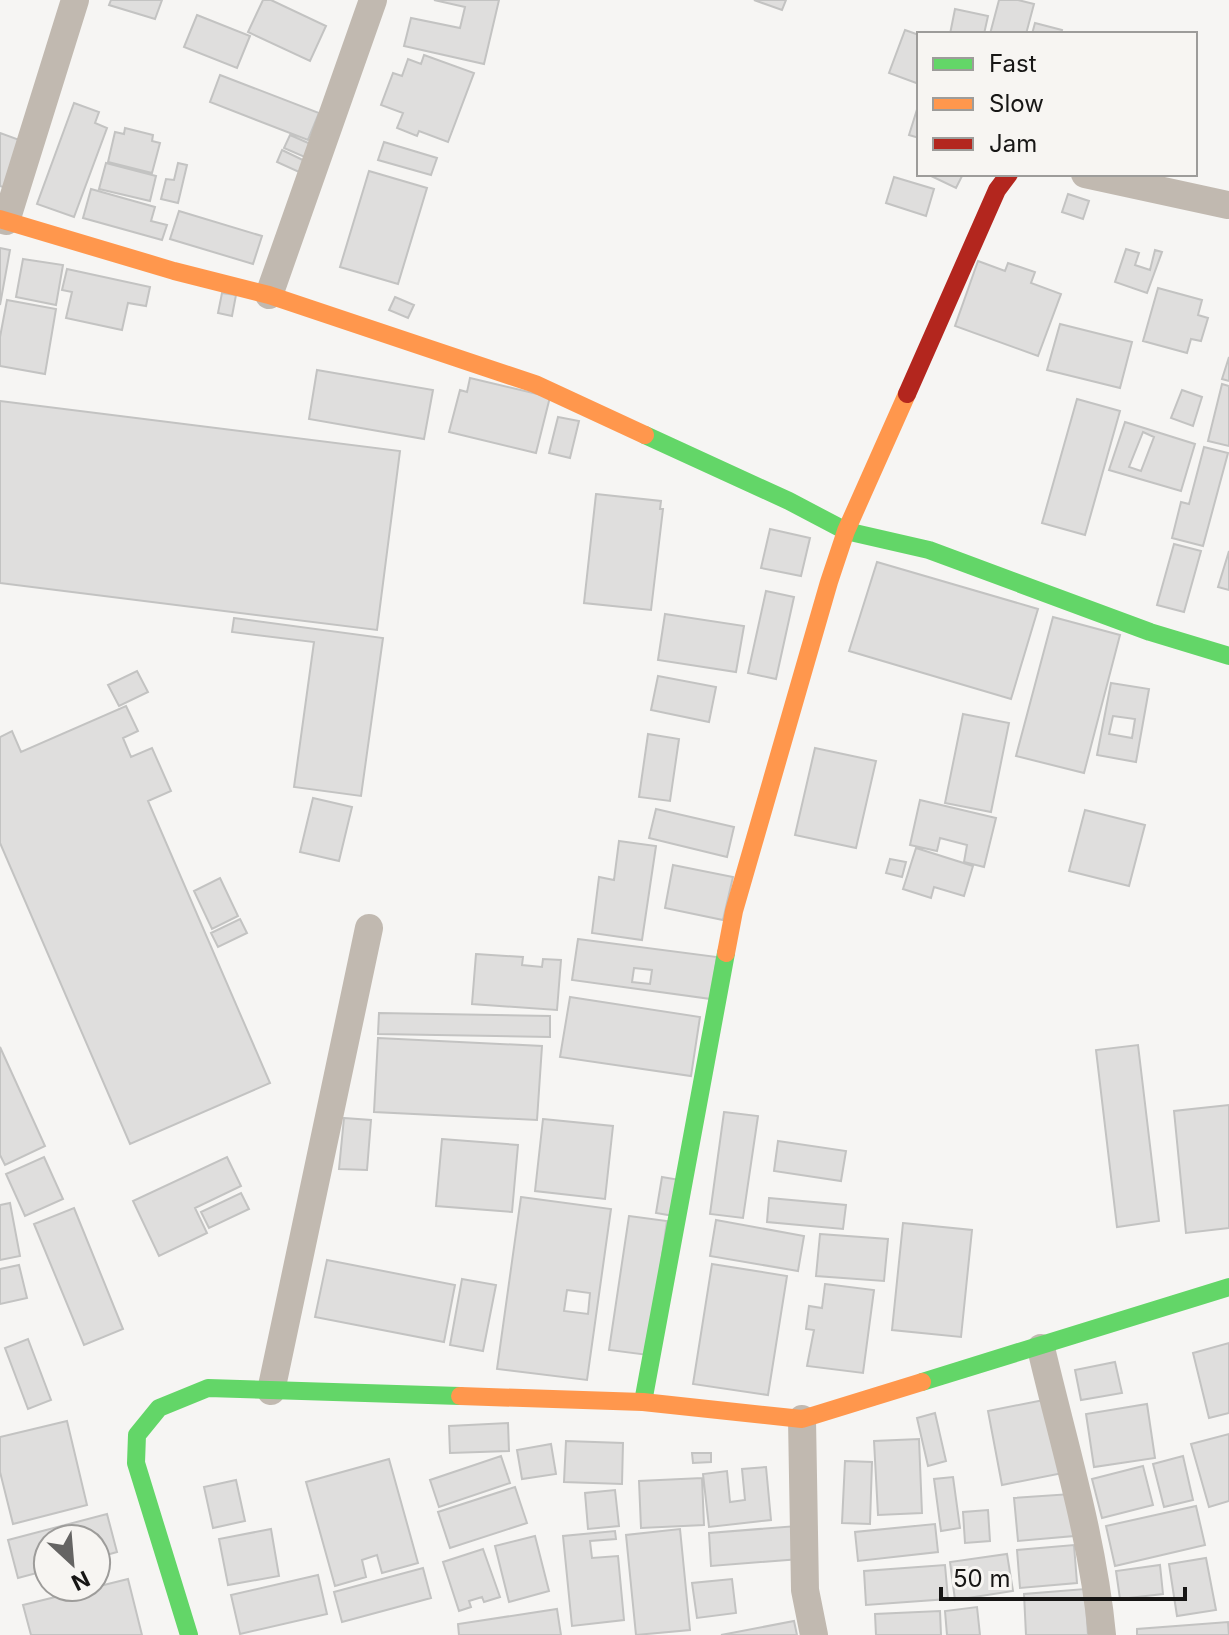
<svg xmlns="http://www.w3.org/2000/svg" width="1229" height="1635" font-family="Inter,sans-serif">
	<rect width="100%" height="100%" fill="#f6f5f3"/>
	<!-- building -->
	<path fill="#dfdedd" stroke="#c3c3c2" stroke-width="2" fill-rule="evenodd" d="M111,0H162L155,19L109,5Z
		M263,0H271L326,26L310,61L248,32Z
		M434,0H499L484,64L404,46L411,18L460,28L465,7Z
		M754,0H786L782,10Z
		M999,0H1018L1034,4L1026,34H990Z
		M955,9L988,16L984,34H950Z
		M197,15L250,36L237,68L184,47Z
		M1035,23L1062,30L1061,34H1032Z
		M905,30L919,35V84L889,73Z
		M424,55L474,73L448,142L419,131L417,136L397,128L403,113L381,105L393,73L402,76L408,59L421,64Z
		M220,75L319,113L308,140L210,102Z
		M74,103L99,112L95,123L107,128L74,217L37,204Z
		M919,103V138L909,135Z
		M125,128L153,135L152,141L160,143L152,173L108,162L115,132L124,134Z
		M0,133L25,142L8,189L0,186Z
		M290,135L313,145L307,158L284,148Z
		M384,142L437,158L431,175L378,160Z
		M282,150L305,161L299,172L277,162Z
		M106,163L156,176L150,201L99,189Z
		M178,163L187,165L178,203L161,199L166,179L174,180Z
		M369,171L427,188L398,284L340,267Z
		M927,174H963L956,188Z
		M894,177L934,189L926,216L886,203Z
		M91,189L155,207L151,221L167,225L162,240L83,218Z
		M1068,194L1089,201L1083,219L1062,212Z
		M179,211L262,236L253,264L170,239Z
		M0,248L10,250L0,305Z
		M1126,249L1139,253L1135,265L1150,270L1155,250L1162,252L1147,293L1115,282Z
		M23,259L63,265L56,305L16,297Z
		M978,261L1005,271L1008,263L1035,272L1031,283L1061,294L1038,356L955,326Z
		M67,269L150,287L146,306L128,303L122,330L66,318L72,292L62,290Z
		M1158,288L1202,300L1198,315L1208,318L1201,341L1191,339L1187,353L1143,341Z
		M222,293L236,295L232,316L218,313Z
		M395,297L414,305L408,318L389,310Z
		M7,300L56,309L45,374L0,366V337Z
		M1060,324L1132,342L1120,388L1047,370Z
		M1229,357V381L1222,379Z
		M317,370L433,390L424,439L309,419Z
		M470,378L550,397L536,453L449,432L460,390L467,392Z
		M1222,384L1229,386V446L1208,441Z
		M1182,390L1202,397L1193,426L1171,418Z
		M1077,399L1120,411L1085,535L1042,523Z
		M0,401L400,451L377,630L0,583Z
		M558,417L579,421L570,458L549,453Z
		M1125,422L1195,444L1181,491L1109,470ZM1143,432L1154,437L1141,471L1129,467Z
		M1204,447L1228,453L1203,546L1172,538L1181,502L1189,504Z
		M596,494L661,501L660,509H663L651,610L584,603Z
		M770,529L810,538L801,576L761,568Z
		M1174,544L1201,551L1184,612L1157,605Z
		M1229,551V590L1218,587Z
		M877,562L1038,609L1011,699L849,651Z
		M766,591L794,597L776,679L748,673Z
		M665,614L744,626L736,672L658,660Z
		M1053,617L1120,635L1084,773L1016,756Z
		M234,618L383,638L361,796L294,787L314,642L232,632Z
		M137,671L148,692L119,706L108,685Z
		M658,676L716,687L709,722L651,710Z
		M1111,683L1149,689L1136,762L1097,755ZM1113,716L1135,719L1132,738L1109,734Z
		M126,706L138,731L123,738L131,757L152,748L171,791L148,801L270,1083L130,1144L0,843V737L12,731L21,752Z
		M963,714L1009,723L991,812L945,803Z
		M648,734L679,739L670,801L639,797Z
		M815,748L876,761L856,848L795,835Z
		M313,798L352,807L339,861L300,852Z
		M920,800L996,818L984,867L964,862L967,845L940,838L937,851L910,845Z
		M656,809L734,827L727,857L649,838Z
		M1085,810L1145,825L1129,886L1069,871Z
		M619,841L656,846L642,940L592,933L599,877L614,880Z
		M916,848L973,866L964,896L934,887L931,898L903,889Z
		M890,859L906,862L902,877L886,873Z
		M673,865L733,877L723,920L665,908Z
		M220,878L238,916L212,929L194,891Z
		M240,919L247,933L218,947L211,933Z
		M578,939L717,957L711,999L572,980ZM634,968L652,970L650,984L632,982Z
		M476,954L523,957L522,965L542,967L543,959L561,960L557,1010L472,1004Z
		M570,997L700,1017L691,1076L560,1057Z
		M379,1013L550,1016V1037L378,1034Z
		M378,1038L542,1046L537,1120L374,1112Z
		M1138,1045L1159,1221L1117,1227L1096,1050Z
		M0,1047L45,1146L5,1165L0,1155Z
		M1229,1105V1228L1186,1233L1174,1111Z
		M724,1112L758,1116L743,1218L710,1214Z
		M344,1118L371,1120L367,1170L339,1169Z
		M543,1119L613,1126L605,1199L535,1191Z
		M442,1139L518,1145L512,1212L436,1206Z
		M778,1141L846,1151L841,1181L774,1171Z
		M44,1157L63,1199L25,1216L6,1174Z
		M227,1157L241,1186L195,1208L207,1233L159,1256L133,1201Z
		M662,1177L680,1180L674,1216L656,1213Z
		M241,1193L249,1209L209,1228L201,1212Z
		M521,1197L611,1209L587,1380L497,1369ZM567,1290L590,1293L588,1314L564,1311Z
		M769,1198L846,1205L843,1229L767,1222Z
		M10,1203L20,1256L0,1260V1205Z
		M74,1208L123,1329L84,1345L34,1224Z
		M629,1216L667,1221L648,1355L609,1350Z
		M716,1220L804,1236L798,1271L710,1256Z
		M903,1223L972,1230L961,1337L892,1330Z
		M820,1234L888,1239L884,1281L816,1276Z
		M327,1260L455,1285L444,1342L315,1317Z
		M712,1264L787,1276L768,1395L693,1384Z
		M19,1265L27,1298L0,1304V1269Z
		M462,1279L496,1285L483,1351L450,1345Z
		M825,1284L874,1290L863,1373L807,1366L814,1330L806,1329L809,1306L822,1308Z
		M28,1339L51,1400L28,1409L5,1348Z
		M1229,1343V1413L1209,1418L1193,1353Z
		M1115,1362L1122,1393L1081,1400L1075,1370Z
		M1049,1399L1063,1473L1002,1485L988,1411Z
		M1147,1404L1155,1458L1094,1467L1086,1414Z
		M935,1413L946,1461L928,1466L917,1418Z
		M67,1421L87,1505L13,1524L0,1472V1437Z
		M508,1423L509,1451L450,1453L449,1426Z
		M1229,1434V1501L1209,1507L1191,1444Z
		M919,1439L922,1513L878,1515L874,1441Z
		M566,1441L623,1443L622,1484L564,1482Z
		M551,1444L556,1474L522,1479L517,1450Z
		M692,1453H711V1462L693,1463Z
		M501,1456L510,1483L439,1507L430,1480Z
		M1183,1456L1193,1500L1164,1507L1153,1464Z
		M389,1459L418,1563L382,1573L377,1555L362,1560L366,1577L335,1586L306,1482Z
		M845,1461L872,1462L870,1524L842,1523Z
		M1143,1466L1153,1505L1102,1518L1092,1479Z
		M766,1467L771,1520L709,1527L703,1474L727,1471L730,1502L745,1500L742,1469Z
		M953,1477L960,1528L941,1531L934,1479Z
		M702,1478L704,1525L641,1528L639,1481Z
		M236,1480L245,1521L213,1528L204,1487Z
		M515,1487L527,1523L450,1548L438,1512Z
		M615,1490L619,1526L588,1529L585,1493Z
		M1071,1494L1074,1536L1018,1541L1014,1498Z
		M1196,1506L1205,1545L1115,1566L1106,1526Z
		M988,1510L990,1541L965,1543L963,1512Z
		M107,1514L117,1552L96,1558V1539H48V1570L18,1578L8,1540Z
		M935,1524L938,1552L858,1561L855,1532Z
		M797,1526L800,1559L711,1566L709,1533Z
		M271,1529L279,1576L228,1585L219,1539Z
		M680,1529L690,1630L636,1635L626,1535Z
		M615,1531L616,1539L590,1541L592,1558L618,1556L624,1620L572,1626L563,1536Z
		M535,1536L549,1591L509,1602L495,1546Z
		M1074,1545L1077,1583L1020,1588L1017,1550Z
		M483,1549L500,1597L484,1602L482,1597L469,1601L471,1607L459,1611L443,1562Z
		M1007,1554L1013,1591L955,1600L950,1562Z
		M1206,1558L1216,1610L1177,1616L1169,1564Z
		M945,1565L948,1599L866,1605L864,1571Z
		M1160,1565L1163,1594L1120,1599L1116,1571Z
		M423,1568L431,1598L342,1622L334,1592Z
		M318,1575L327,1614L240,1634L231,1595Z
		M128,1579L142,1635H31L23,1605Z
		M732,1579L736,1613L697,1618L692,1583Z
		M1085,1589L1088,1635H1026L1024,1594Z
		M977,1607L980,1635H947L945,1611Z
		M557,1609L561,1635H459L458,1624Z
		M940,1611L941,1635H876L875,1614Z
		M794,1621L797,1635H721Z
		M1228,1622L1229,1635H1137V1629Z"/>
	<g fill="none" stroke-linecap="round" stroke-linejoin="round">
		<!-- street -->
		<path stroke="#c1b9b0" stroke-width="28" d="M1085,174L1228,205
			M6,221L75,0
			M269,295L373,0
			M1041,1348C1063,1442 1093,1538 1102,1635
			M271,1391L369,928
			M802,1419L805,1590L814,1635"/>
		<!-- fast -->
		<path stroke="#63d668" stroke-width="18" d="M645,435L789,501L846,531L929,550L1150,632L1229,656
			M922,1382L1229,1287
			M643,1402L726,953
			M189,1635L136,1463L137,1435L159,1408L208,1388L460,1396"/>
		<!-- slow -->
		<path stroke="#ff974d" stroke-width="18" d="M0,219L174,271L269,295L535,384L645,435
			M726,953L734,911L829,582L846,531L907,394
			M460,1396L643,1402L802,1419L922,1382"/>
		<!-- jam -->
		<path stroke="#b3261e" stroke-width="18" d="M907,394L997,190L1009,174"/>
	</g>
	<!-- legend -->
	<rect x="917" y="32" width="280" height="144" fill="#f7f5f2" stroke="#9d9c9a" stroke-width="2"/>
	<rect x="933" y="58" width="40" height="12" fill="#63d668" stroke="#9d9c9a" stroke-width="2"/>
	<text x="989" y="72" font-size="24" fill="#171615">Fast</text>
	<rect x="933" y="98" width="40" height="12" fill="#ff974d" stroke="#9d9c9a" stroke-width="2"/>
	<text x="989" y="112" font-size="24" fill="#171615">Slow</text>
	<rect x="933" y="138" width="40" height="12" fill="#b3261e" stroke="#9d9c9a" stroke-width="2"/>
	<text x="989" y="152" font-size="24" fill="#171615">Jam</text>
	<!-- north arrow -->
	<g transform="translate(72 1563) rotate(154)"><circle r="38" fill="#f7f5f2" stroke="#9d9c9a" stroke-width="2"/>
	<path d="M0-6L14 30L0 20L-14 30Z" fill="#656463"/>
	<text y="-12" font-size="22" font-weight="bold" text-anchor="middle" fill="#171615">N</text>
	</g>
	<!-- scale -->
	<path d="M941 1587v12h244v-12" fill="none" stroke="#171615" stroke-width="4"/>
	<text x="953" y="1587" font-size="24" fill="#171615" stroke="#f7f5f2" stroke-width="6" paint-order="stroke">50 m</text>
</svg>
